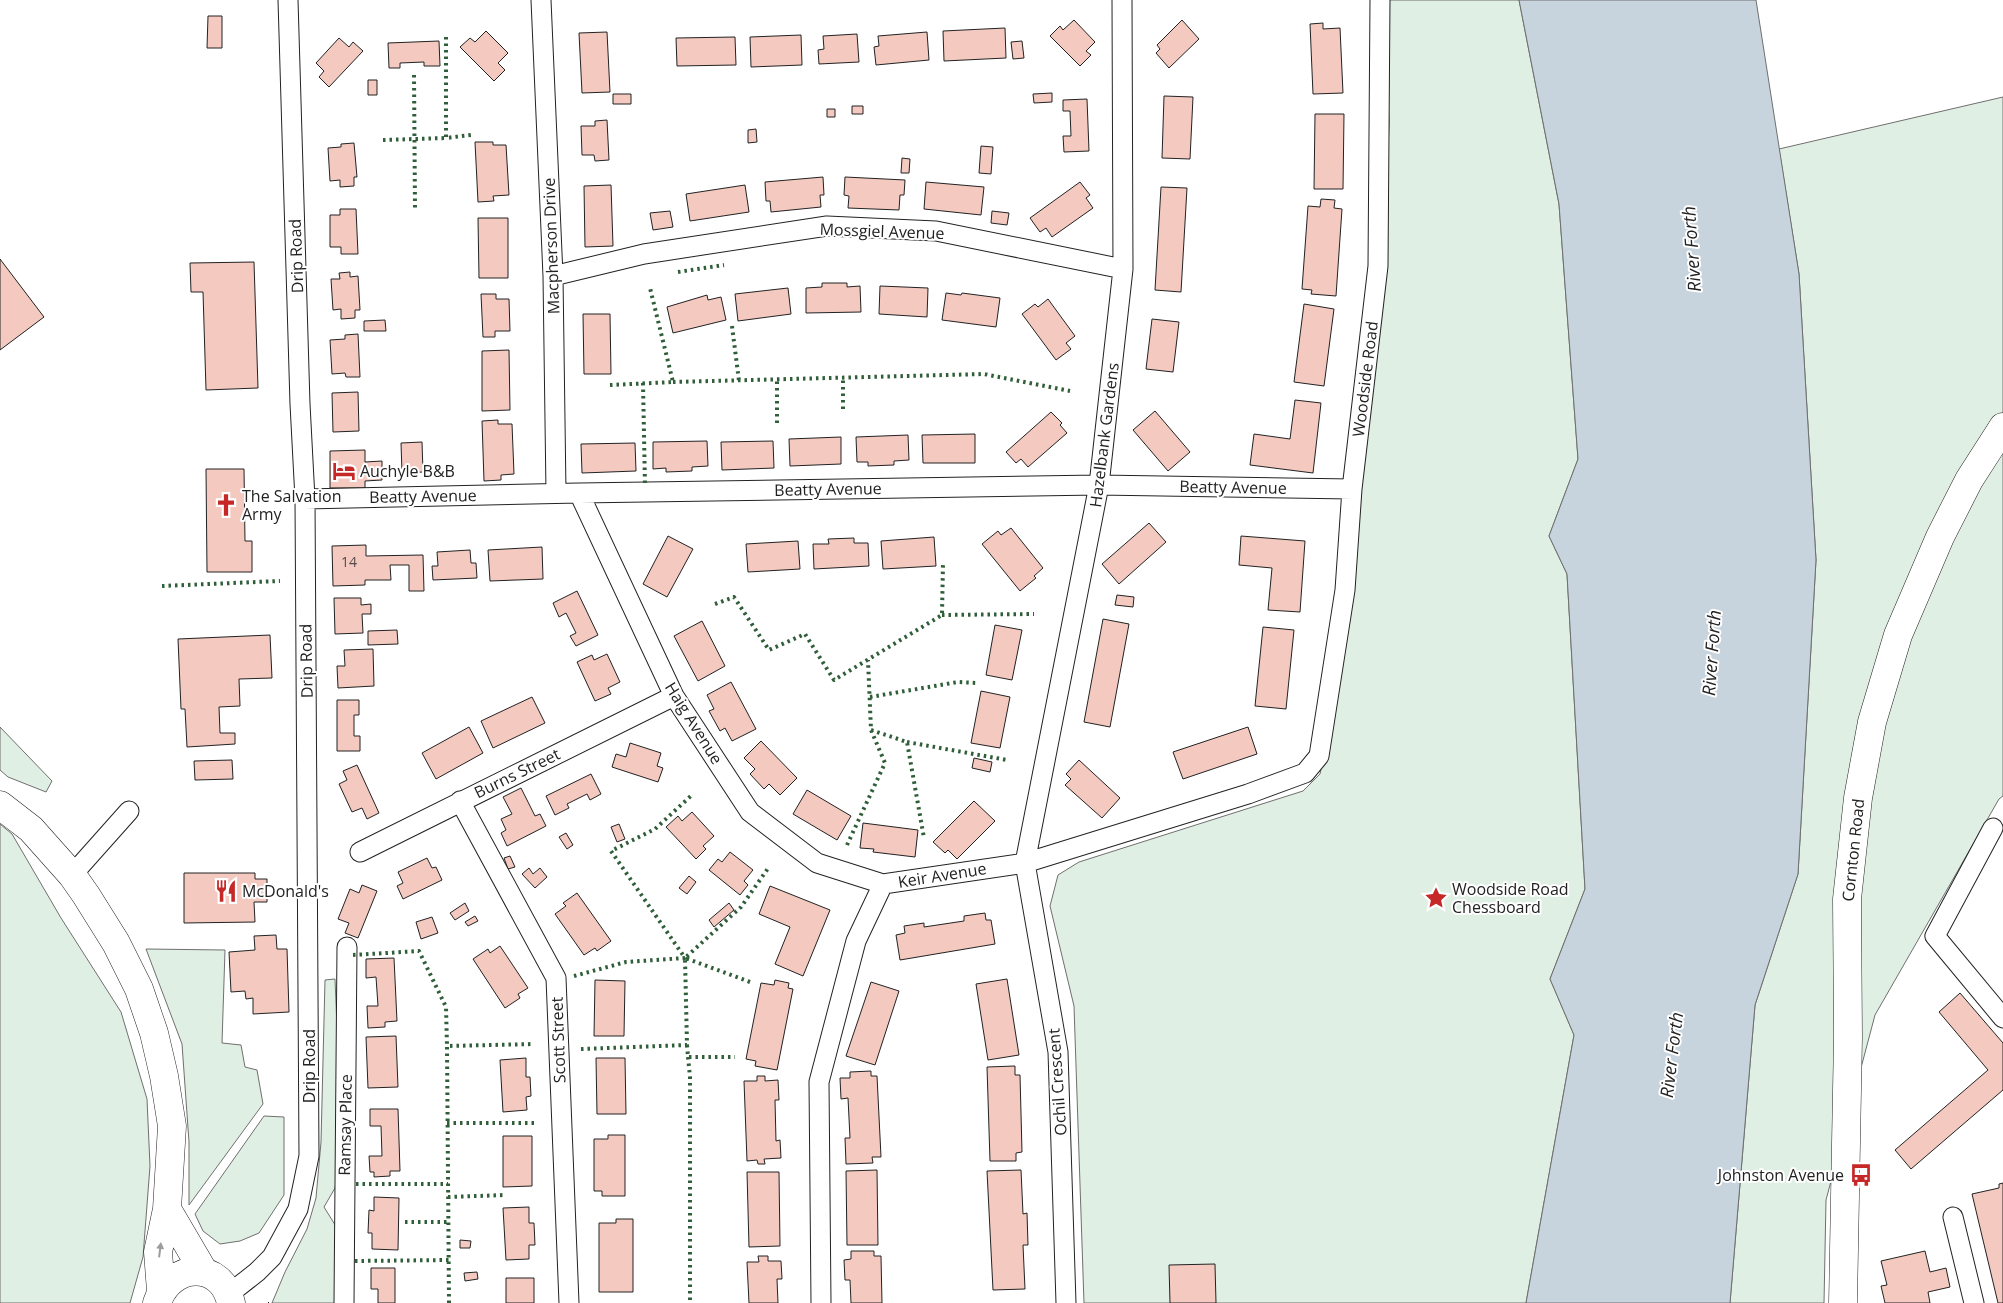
<svg xmlns="http://www.w3.org/2000/svg" width="2003" height="1303" font-family="'Open Sans',sans-serif">
	<rect width="100%" height="100%" fill="#fff"/>
	<!-- green -->
	<path fill="#e0efe3" stroke="#6f6f6f" d="M1384,0H1519L1559,204L1578,459L1549,536L1567,574L1585,889L1550,979L1574,1035L1526,1303H1084L1074,1006L1050,906L1058,875L1079,862L1303,791L1320,774L1340,675L1384,260L1389,122Z
		M2003,97V796L1999,799L1875,1015L1826,1200L1824,1303H1730L1755,1005L1798,874L1816,560L1799,274L1779,149Z
		M0,727L52,781L46,792L8,777L0,770Z
		M0,824L12,834L61,918L121,1012L147,1099L150,1166L143,1257L130,1303H0Z
		M146,949L225,950L222,1043L241,1045L245,1067L257,1070L263,1104L189,1205V1142L182,1044Z
		M335,979L342,1148L335,1188L324,1207L337,1228L336,1303H272L285,1272L307,1229L316,1198L321,1142L325,980Z
		M264,1116L284,1117V1195L259,1233L240,1241L220,1244L203,1231L195,1214Z"/>
	<!-- water -->
	<path fill="#c7d3dd" stroke="#6f6f6f" d="M1519,0H1756L1799,274L1816,560L1798,874L1755,1005L1730,1303H1526L1574,1035L1550,979L1585,889L1567,574L1549,536L1578,459L1559,204Z"/>
	<!-- building -->
	<path fill="#f3c9c0" stroke="#222" d="M208,16H222V48H207Z
		M1074,20L1095,42L1086,51L1091,55L1080,66L1050,36L1060,26L1063,30Z
		M1182,20L1199,39L1169,68L1156,53L1160,49L1157,45Z
		M1323,23V29L1340,28L1343,93L1313,94L1310,24Z
		M1005,28L1006,58L944,61L943,31Z
		M486,31L508,53L498,63L505,70L494,81L460,47L470,38L475,42Z
		M607,32L610,92L582,93L579,33Z
		M927,32L929,60L876,65L874,47L879,46L878,36Z
		M857,34L859,62L819,64L818,50L824,49L823,36Z
		M801,35L802,65L751,67L750,37Z
		M735,37L736,65L677,66L676,38Z
		M339,38L349,47L353,42L363,51L329,87L319,77L324,71L316,63Z
		M439,41L440,66H424V62L400,63V68H389L388,43Z
		M1022,41L1024,58L1013,59L1011,42Z
		M368,80H377V95H368Z
		M1052,93V102L1034,103L1033,94Z
		M613,94H631V104H613Z
		M1164,96L1193,97L1190,159L1162,158Z
		M1087,99L1089,151L1064,152L1063,136H1071L1070,111H1063V100Z
		M852,106H863V114H852Z
		M827,109H835V117H827Z
		M1315,114H1344L1343,189H1314Z
		M607,120L609,160L595,161L594,155H582L581,126H595V121Z
		M756,129L757,142L748,143V130Z
		M475,142H493V145H506L509,195L493,196L494,201L478,202Z
		M354,143L357,177H354V186L340,187V180L330,181L328,148L341,147V144Z
		M981,146L993,147L991,174L979,173Z
		M902,158L910,159L909,173H901Z
		M823,177L824,195H820L821,207L771,212L770,201H766L765,182Z
		M845,177L905,180L904,195H900L899,210L848,208L849,196L844,195Z
		M926,182L984,187L981,215L924,209Z
		M1080,182L1090,195L1086,198L1093,208L1052,237L1046,228L1040,232L1030,218Z
		M611,185L613,246L585,247L584,186Z
		M745,185L749,212L690,221L686,194Z
		M1161,187L1187,188L1181,292L1155,290Z
		M1321,199L1335,200L1334,208L1342,209L1336,296L1311,294L1312,290L1302,289L1308,206L1320,207Z
		M340,209H356L358,254H341V247H330V215H340Z
		M670,211L673,227L653,230L650,213Z
		M992,211L1009,213L1007,225L991,223Z
		M478,218H508V278H479Z
		M0,259L44,317L0,350Z
		M254,262L258,388L206,390L203,292H191L190,263Z
		M350,272V277L358,276L360,310H355V318L341,319V309L333,310L331,279H340L339,273Z
		M822,283H847V287L860,286L861,312L806,313V288L822,287Z
		M880,286L928,288L927,317L879,314Z
		M788,288L791,314L738,321L735,294Z
		M946,293L961,295L962,293L1000,298L996,327L942,320Z
		M481,294H496V299H509L510,331H495V337H483Z
		M707,295L708,300L721,297L726,320L673,333L667,307Z
		M1048,299L1075,336L1066,343L1071,349L1056,360L1022,314L1035,304L1038,307Z
		M1304,304L1334,309L1324,386L1294,382Z
		M583,314H610L611,374H584Z
		M1152,319L1179,322L1173,372L1146,369Z
		M385,320L386,331H364V321Z
		M358,334L360,377H346L345,373L332,374L330,340L345,339V335Z
		M509,350L510,410L482,411V351Z
		M358,392L359,431L333,432L332,393Z
		M1295,400L1321,403L1313,473L1250,465L1254,434L1290,439Z
		M1155,411L1190,452L1168,471L1133,430Z
		M1051,412L1062,423L1060,425L1067,433L1028,467L1021,459L1016,463L1006,452Z
		M498,420V424H512L514,474L501,475V480L484,481L482,421Z
		M975,434V463H923L922,435Z
		M908,435L909,460L894,461V465L868,466V462H857L856,437Z
		M841,437V464L790,466L789,439Z
		M707,441L708,466L692,467V471L666,472V468L653,469V442Z
		M773,441L774,468L722,470L721,442Z
		M422,442L423,472L402,473L401,443Z
		M635,443L636,471L582,473L581,444Z
		M365,450V462L382,461V480L365,481V488H330V451Z
		M206,469H244L245,541H252V572H207Z
		M1149,523L1166,542L1119,584L1102,564Z
		M1011,528L1043,568L1034,576L1036,578L1020,591L982,544L998,531L1001,535Z
		M668,536L693,549L667,597L643,584Z
		M1241,536L1305,541L1300,612L1268,610L1272,568L1239,565Z
		M934,537L936,566L883,569L881,541Z
		M854,538V543H868L869,566L814,569L813,544H829L828,539Z
		M798,541L800,569L748,572L746,544Z
		M366,545V556L423,555L424,591H409V565H390L391,580H365V585L333,586L332,546Z
		M542,547L543,579L490,581L488,550Z
		M470,550L471,563H476L477,578L433,580L432,566H438L437,552Z
		M577,591L598,635L576,646L570,636L576,633L566,613L559,617L553,603Z
		M1117,595L1134,597L1133,607L1115,605Z
		M334,598H361V605L371,604V614H362L363,633L335,634Z
		M1103,619L1129,624L1110,727L1084,722Z
		M702,621L725,666L698,681L674,636Z
		M995,625L1022,630L1012,680L986,675Z
		M1263,627L1294,630L1286,709L1255,706Z
		M397,630L398,644L368,645V631Z
		M270,635L272,678L239,679L240,706L219,707L220,733H235V744L187,747L185,709H181L178,639Z
		M373,649L374,686L338,688L337,666H345L344,650Z
		M607,654L620,682L608,688L611,694L595,701L577,662L592,655L594,660Z
		M731,682L756,729L732,741L725,728L720,731L709,711L714,709L707,695Z
		M981,691L1010,697L1000,748L971,743Z
		M532,697L545,723L493,748L481,721Z
		M337,700H359V715H354V736H360V751H337Z
		M469,727L483,753L436,779L422,753Z
		M1248,727L1257,754L1183,779L1173,752Z
		M761,741L797,778L780,795L769,784L764,789L750,774L755,769L744,758Z
		M630,743L661,753L657,766L663,768L658,782L612,767L616,754L626,757Z
		M974,758L992,762L990,772L972,768Z
		M232,760L233,779L195,780L194,761Z
		M1079,760L1120,798L1102,818L1065,785L1071,779L1066,774Z
		M357,765L379,813L367,819L362,808L352,812L339,784L347,780L343,771Z
		M591,774L601,794L590,800L587,794L567,804L569,808L555,815L546,796Z
		M521,788L535,816L540,814L546,826L507,846L501,833L506,830L501,819L512,814L503,797Z
		M807,790L851,816L837,840L793,814Z
		M974,801L995,821L957,859L948,850L945,853L933,842Z
		M692,812L714,836L703,846L706,849L696,859L666,827L678,816L682,821Z
		M863,823L918,830L915,857L873,852L874,849L860,848Z
		M619,824L625,839L617,842L611,827Z
		M566,833L573,845L567,849L559,837Z
		M730,852L753,870L744,881L748,885L740,895L709,870L718,859L722,862Z
		M510,856L515,867L508,869L504,858Z
		M427,858L432,868L436,867L442,880L403,899L397,886L403,883L398,872Z
		M529,868L533,874L540,868L547,877L535,888L522,874Z
		M184,873H255V879H267V902H254L255,922L184,923Z
		M689,876L696,882L687,894L679,888Z
		M362,885L377,891L358,938L345,933L349,923L338,919L350,889L359,893Z
		M770,886L830,910L803,976L775,964L790,927L759,914Z
		M577,893L611,941L597,951L595,948L584,955L555,914L566,906L563,903Z
		M465,903L469,911L455,920L450,913Z
		M729,903L734,910L714,927L709,920Z
		M985,913L986,920H991L995,944L900,960L896,935L905,933L904,926L924,923V927L964,921V916Z
		M475,916L478,921L468,926L465,922Z
		M432,917L438,933L421,939L416,922Z
		M276,935L277,949H287L289,1012L253,1014V998L246,999L245,991L231,992L229,952L255,950L254,936Z
		M500,946L528,988L518,994L520,998L505,1008L473,959L488,949L490,953Z
		M394,958L397,1021L385,1022V1027L368,1028L367,1006H378L376,977L366,978V959Z
		M1007,979L1019,1055L988,1060L976,984Z
		M595,980L625,981L624,1036H594Z
		M775,980L789,983L788,988L793,989L777,1070L755,1066L756,1061L746,1059L761,983L774,985Z
		M871,982L899,991L875,1065L846,1056Z
		M1960,993L2003,1043V1090L1911,1169L1895,1150L1988,1070L1939,1012Z
		M396,1036L398,1087L368,1088L366,1037Z
		M526,1058V1077H530L531,1096L526,1097L527,1110L503,1112L500,1060Z
		M596,1058H625L626,1114H597Z
		M1015,1066V1075H1020L1022,1152L1016,1153V1161H990L987,1067Z
		M871,1071V1076H877L881,1157H872L873,1163L846,1164L845,1138H850L848,1098L841,1099L840,1078H850V1072Z
		M757,1076H765V1081L778,1080L779,1100H775L776,1141L780,1140L781,1158L764,1159L765,1164H758L757,1160L747,1161L744,1081H757Z
		M370,1109H398L400,1171H390V1176L374,1177V1172H370L369,1156H382L381,1126H370Z
		M608,1135H625V1196H602V1191H594V1139H608Z
		M503,1136H532V1186L503,1187Z
		M877,1170L878,1245H847L846,1171Z
		M1021,1170L1023,1214L1027,1213L1028,1245H1023L1025,1289L993,1290L987,1171Z
		M747,1172H779L780,1246L749,1247Z
		M2003,1183V1303H1998L1972,1194L1999,1188V1184Z
		M374,1197L399,1198L398,1250L372,1249V1233H368L369,1210L374,1211Z
		M529,1207V1223H534L535,1245H529V1259L506,1260L503,1208Z
		M616,1219H633V1292H599V1223H616Z
		M460,1240L471,1241L470,1248H460Z
		M851,1251H874V1256H881L882,1303H851L850,1280H845L844,1260L851,1259Z
		M1925,1251L1930,1272L1946,1268L1950,1287L1928,1292L1930,1303H1885L1881,1286L1887,1285L1881,1261Z
		M758,1256H768V1261H781L782,1279H777L778,1303H749L747,1262H759Z
		M1215,1264L1216,1303H1170L1169,1265Z
		M371,1268H395V1303H378V1289H371Z
		M477,1272L478,1279L465,1281L464,1273Z
		M506,1278H534V1303H506Z"/>
	<g fill="none" stroke-linecap="round" stroke-linejoin="round">
		<defs>
			<path id="street" d="M541,0L553,276L556,493
				M553,276L644,254L827,226L936,231L1123,269
				M579,493L674,696L750,812L817,863L883,884
				M305,499L579,493L1099,485L1352,489
				M460,801L556,978L569,1303
				M1993,828L1935,936L2003,1018
				M360,852L674,696
				M72,875L129,811
				M1953,1217L1974,1303
				M229,1294L257,1272L272,1257L298,1209L309,1156L305,499L300,404L288,0
				M344,1303L347,947
				M821,1303L819,1082L856,941L883,884L1025,863L1248,794L1305,773L1319,756L1345,590L1352,489L1378,266L1380,0
				M1066,1303L1058,1052L1025,863L1099,485L1123,269L1122,0"/>
			<path id="secondary" d="M1843,1303L1848,1037L1847,899L1858,798L1872,722L1898,635L1940,537L1969,480L2003,427"/>
			<path id="primary" d="M0,805L31,829L72,875L86,895L116,943L139,989L154,1033L164,1076L172,1126L167,1209L158,1252L161,1291
				M167,1209L204,1272
				M157,1303C170,1262 222,1260 231,1303"/>
		</defs>
		<!-- street casing -->
		<use href="#street" stroke="#222" stroke-width="21"/>
		<!-- secondary casing -->
		<use href="#secondary" stroke="#222" stroke-width="29"/>
		<!-- primary casing -->
		<use href="#primary" stroke="#222" stroke-width="29"/>
		<!-- street -->
		<use href="#street" stroke="#fff" stroke-width="19"/>
		<!-- secondary -->
		<use href="#secondary" stroke="#fff" stroke-width="28"/>
		<!-- primary -->
		<use href="#primary" stroke="#fff" stroke-width="28"/>
		<!-- hedge -->
		<path stroke="#2f5e38" stroke-width="4" stroke-dasharray="2.5 4" stroke-linecap="butt" d="M446,37V138L471,135
			M414,75L415,209
			M383,140L446,138
			M678,272L724,265
			M732,326L739,381
			M673,382L984,374L1070,391
			M643,383L645,486
			M610,385L673,382L650,288
			M843,409V378
			M777,423V380
			M162,586L280,581
			M715,604L734,597L769,650L805,634L834,680L942,615L943,562
			M942,615L1034,614
			M870,697L958,682L977,683
			M871,730L907,742L924,838
			M907,742L1007,760
			M847,845L885,763L871,730L868,660
			M353,955L419,951L446,1007L447,1046
			M574,976L626,962L685,958L611,851L655,829L693,794
			M750,982L685,958L741,907L769,867
			M687,1045L688,1057H735
			M581,1049L687,1045L685,958
			M688,1057L690,1077V1303
			M447,1123H538
			M356,1184H448
			M448,1197L506,1195
			M405,1222H448
			M355,1261L449,1260
			M449,1303L447,1046L534,1044"/>
		<!-- fence -->
		<path stroke="#222" stroke-width="1" stroke-dasharray="6 2.5" stroke-linecap="butt" d="M268,1303L269,1302"/>
	</g>
	<!-- one-way arrows -->
	<defs><path id="oneway-solid" d="M-6-.8H1V-3.2L6.5 0L1 3.2V.8H-6Z" transform="scale(1.25)"/></defs>
	<use fill="#9c9c9c" href="#oneway-solid" transform="translate(160 1250) rotate(-83)"/>
	<!-- icons -->
	<defs>
		<symbol id="hotel-bare" viewBox="-9 -9 18 18"><path d="M-6-4.5h1.5V1H6V5H4.5V3h-9V5H-6ZM-4 0a1.8 1.8 0 1 1 3.6 0ZM.5 0V-2.5h3Q6-2.5 6 0Z" fill="#c62828" stroke="#fff" stroke-width="2.5" paint-order="stroke"/></symbol>
		<symbol id="church-bare" viewBox="-9 -9 18 18"><path d="M-1.2-6h2.4v3.5h3.3v2.4h-3.3V6h-2.4V-.1h-3.3v-2.4h3.3Z" fill="#c62828" stroke="#fff" stroke-width="2.5" paint-order="stroke"/></symbol>
		<symbol id="restaurant-bare" viewBox="-9 -9 18 18"><path d="M-5-6h1v4h1v-4h1v4h1v-4h1v5L-1.5 .5V6h-2V.5L-5-1ZM5-6V6H3V1.5H1.5Q1.5-4 5-6Z" fill="#c62828" stroke="#fff" stroke-width="2.5" paint-order="stroke"/></symbol>
		<symbol id="sight-bare" viewBox="-9 -9 18 18"><path d="M0-6L1.8-2.2L6-1.7L2.9 1.2L3.7 5.4L0 3.3L-3.7 5.4L-2.9 1.2L-6-1.7L-1.8-2.2Z" fill="#c62828" stroke="#fff" stroke-width="2.5" paint-order="stroke"/></symbol>
		<symbol id="bus-bare" viewBox="-9 -9 18 18"><path d="M-5-6H5V4H4V6H2V4H-2V6H-4V4H-5ZM-3.5-4V0h7V-4ZM-3.5 1.2v1.5H-2V1.2ZM2 1.2v1.5H3.5V1.2Z" fill="#c62828" stroke="#fff" stroke-width="2.5" paint-order="stroke"/></symbol>
	</defs>
	<g fill-rule="evenodd">
		<use href="#hotel-bare" x="328" y="455" width="32" height="32"/>
		<use href="#church-bare" x="210" y="489" width="32" height="32"/>
		<use href="#restaurant-bare" x="210" y="875" width="32" height="32"/>
		<use href="#sight-bare" x="1420" y="882" width="32" height="32"/>
		<use href="#bus-bare" x="1845" y="1159" width="32" height="32"/>
	</g>
	<g text-anchor="middle" stroke-width="4" stroke-linejoin="round" paint-order="stroke">
		<!-- number labels -->
		<g font-size="14" fill="#564c4a">
			<text x="349" y="567">14</text>
		</g>
		<!-- street labels -->
		<g font-size="16" fill="#222" stroke="#fff">
			<text transform="translate(882 231) rotate(2)" y="6">Mossgiel Avenue</text>
			<text transform="translate(551 246) rotate(-92)" y="6">Macpherson Drive</text>
			<text transform="translate(296 256) rotate(-92)" y="6">Drip Road</text>
			<text transform="translate(1365 379) rotate(-83)" y="6">Woodside Road</text>
			<text transform="translate(1104 435) rotate(-83)" y="6">Hazelbank Gardens</text>
			<text transform="translate(1233 487) rotate(1)" y="6">Beatty Avenue</text>
			<text transform="translate(828 489) rotate(-1)" y="6">Beatty Avenue</text>
			<text transform="translate(423 496) rotate(-1)" y="6">Beatty Avenue</text>
			<text transform="translate(306 661) rotate(-91)" y="6">Drip Road</text>
			<text transform="translate(694 723) rotate(58)" y="6">Haig Avenue</text>
			<text transform="translate(517 773) rotate(-26)" y="6">Burns Street</text>
			<text transform="translate(1853 850) rotate(-84)" y="6">Cornton Road</text>
			<text transform="translate(942 875) rotate(-9)" y="6">Keir Avenue</text>
			<text transform="translate(558 1040) rotate(-92)" y="6">Scott Street</text>
			<text transform="translate(309 1066) rotate(-90)" y="6">Drip Road</text>
			<text transform="translate(1057 1082) rotate(-94)" y="6">Ochil Crescent</text>
			<text transform="translate(345 1125) rotate(-89)" y="6">Ramsay Place</text>
		</g>
		<!-- poi labels -->
		<g font-size="16" fill="#222" stroke="#fff" text-anchor="start">
			<text x="360" y="477">Auchyle B&amp;B</text>
			<text x="242" y="502">The Salvation<tspan x="242" dy="18">Army</tspan></text>
			<text x="1452" y="895">Woodside Road<tspan x="1452" dy="18">Chessboard</tspan></text>
			<text x="242" y="897">McDonald's</text>
			<text x="1844" y="1181" text-anchor="end">Johnston Avenue</text>
		</g>
		<!-- water labels -->
		<g font-size="18" font-style="italic" fill="#222" stroke="#fff">
			<text transform="translate(1692 249) rotate(-94)" y="6">River Forth</text>
			<text transform="translate(1712 653) rotate(-86)" y="6">River Forth</text>
			<text transform="translate(1672 1055) rotate(-83)" y="6">River Forth</text>
		</g>
	</g>
</svg>
